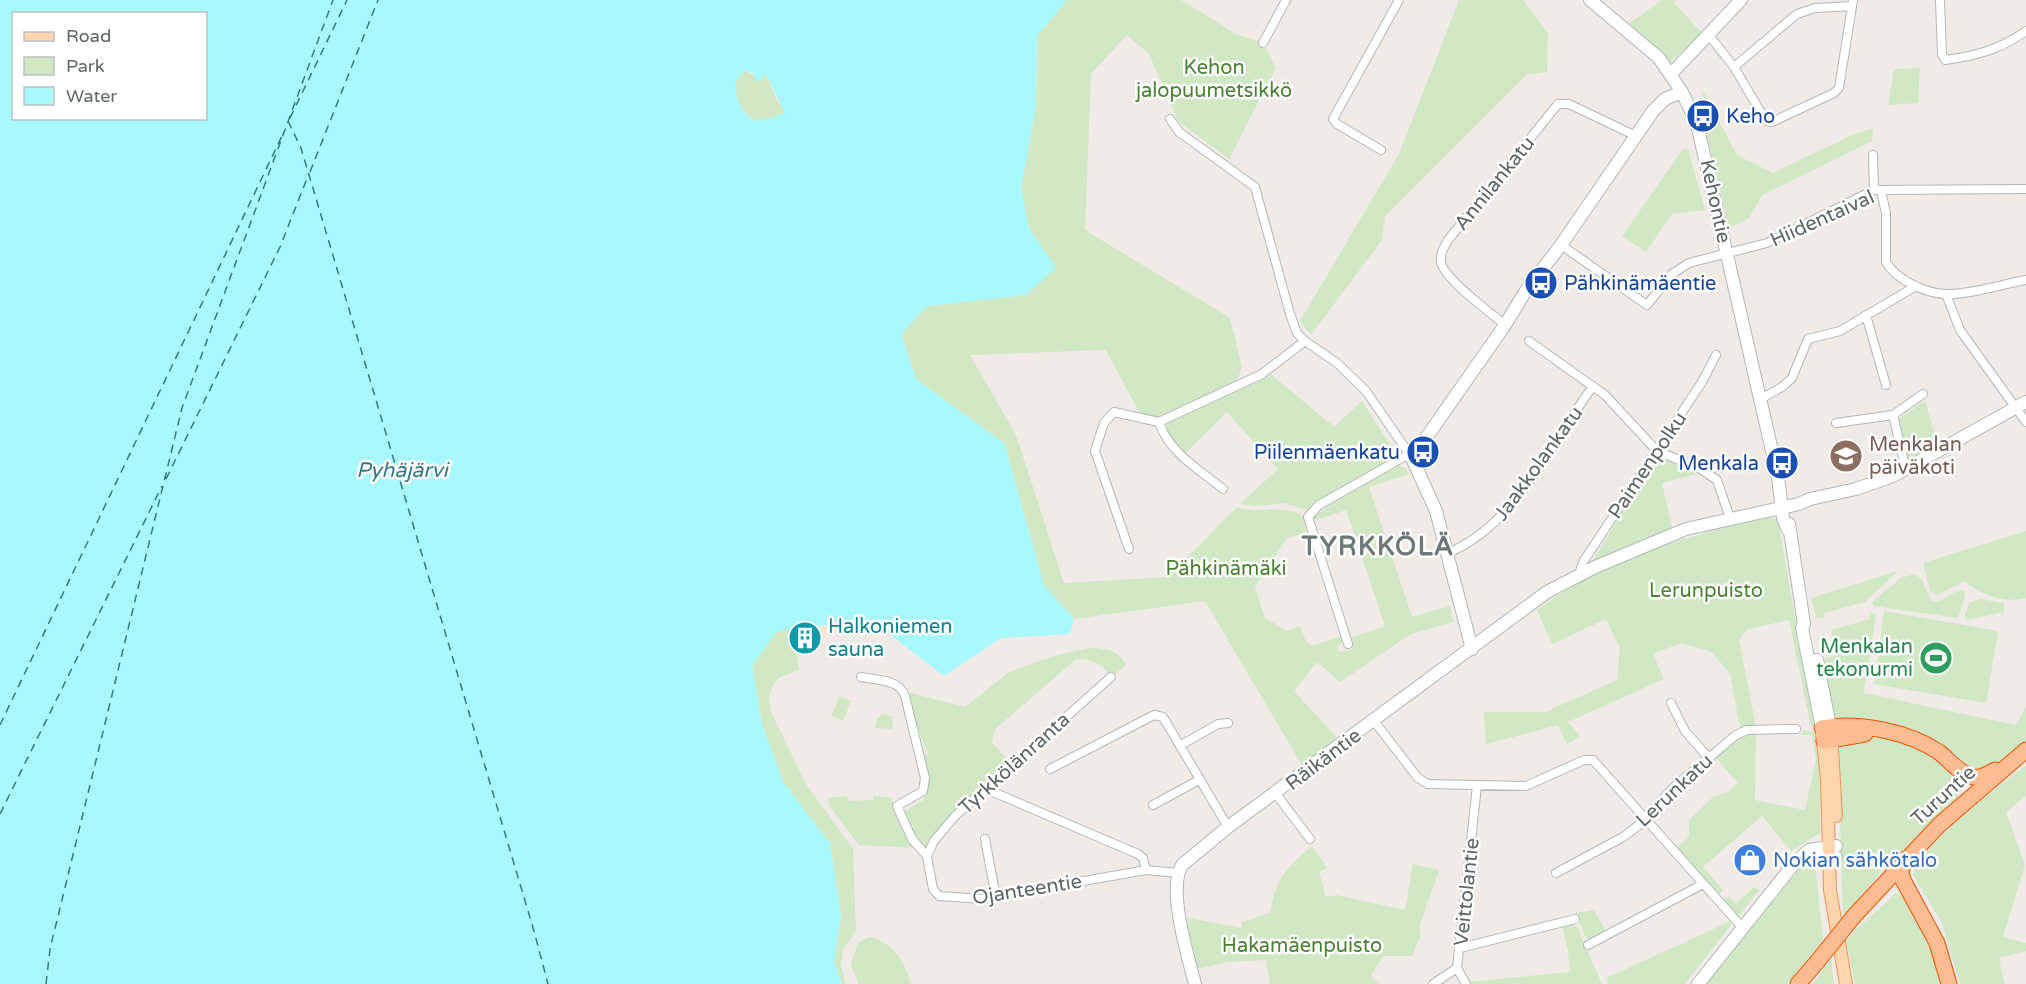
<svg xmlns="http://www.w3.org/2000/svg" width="2026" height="984" font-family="'Varela Round',sans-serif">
	<rect width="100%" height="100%" fill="#f0ebe7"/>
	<!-- green -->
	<path fill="#d0e8c4" d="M1067,0H1181L1236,34L1263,43L1276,68L1229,159L1178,121L1149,54L1127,35L1091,74L1085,230L1230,318L1242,367L1236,384L1159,417L1140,414L1106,350L970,355L1016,435L1064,583L1168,577L1237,507C1259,515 1281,503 1303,516L1306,532L1287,538L1255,587L1265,618L1286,631L1300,626L1306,642L1312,646L1341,636L1344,642L1337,646L1339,652L1353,649L1350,640L1353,637L1385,626L1346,510L1313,521V518L1337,500L1398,466L1406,468L1409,474L1369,487L1412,617L1450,606L1454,622L1411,634L1340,682L1317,662L1294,691L1340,741L1303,767L1205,601L1074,619L1044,585L1004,443L916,379L901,334L927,306L1026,295L1056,267L1029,229L1021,188L1036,107L1037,36Z
		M1459,0H1523L1548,33L1547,72L1526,75L1385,216L1382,240L1311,335L1300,321L1399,154Z
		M1662,0H1676L1674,3L1703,34L1671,61L1627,25Z
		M1920,68L1918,103L1888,105L1894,69Z
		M744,71L760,77L766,74L777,101L786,113L770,119L755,121C740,110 737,102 735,83Z
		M1702,89L1737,155L1773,173L1850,136L1873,128L1872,141L1762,195L1749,218L1729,228L1708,139Z
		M1683,149H1688L1705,210L1672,214L1646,252L1622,236Z
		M1272,375L1334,427L1362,401L1398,457L1307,510L1285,503L1256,506L1240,504L1278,469L1227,412L1185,453L1169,439L1166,424Z
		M1925,401L1938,446L1908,464L1897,420Z
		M1667,459L1697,474L1662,483L1672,528L1590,565L1655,460Z
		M1769,516L1778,521L1814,726L1811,727L1789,620L1748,629L1739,640L1756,727L1740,729L1730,674L1712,652L1681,643L1653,654L1664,679L1568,722L1580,736L1567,745L1558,725L1486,744L1484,712H1545L1617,680L1620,648L1606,619L1552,644L1537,610C1605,559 1688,536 1769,516Z
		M2026,531V598C2006,604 1979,594 1964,581L1937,595L1930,591L1923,563Z
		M1898,571L1865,602L1824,613L1825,617L1817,619L1811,598Z
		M1915,574L1922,580L1931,601C1944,604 1951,590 1964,590L1965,596L1958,618L1874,606L1872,602L1901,578Z
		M1980,599L2004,603V612L1967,620L1964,618L1969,603Z
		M1884,611L1998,631L1986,703L1874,684Z
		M1870,612L1876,614L1864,693L2016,725L2026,707V741L1987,773L1973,772L1945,751L1839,721L1831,711L1823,659L1837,655L1831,630L1870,619Z
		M793,629L799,670L780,677L772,687L769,698L771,712L806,784L853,849L856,930L843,950L841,965L846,984H842L834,962L841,916L830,843L783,782L762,724L752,666L777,631Z
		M1090,648C1105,648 1119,650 1126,665L1111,677C1105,665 1088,657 1075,660L995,729L992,743L1009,760L951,816L927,849L923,848L903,812L924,800L920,759L928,754L905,696L911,693L965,707L1009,672L1054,656Z
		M840,696L851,701L843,721L831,716Z
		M884,714L892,717L893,729L875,728L877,718Z
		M1803,730L1816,732L1821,773L1820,833L1791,851L1762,816L1703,867L1723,890L1718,896L1676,848L1689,837V820L1713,797L1728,792L1738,783L1714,756L1742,734L1756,733L1755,800L1805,810L1816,759L1812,735H1801Z
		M1869,736C1900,737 1957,754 1962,790L1954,804L1881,871L1843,921L1838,752L1843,744Z
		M2026,765V796L2006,812L2025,865L2003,937L2026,943V951L1999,958L2004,984H1960L1942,923L1913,875C1923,842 1998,788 2026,765Z
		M847,796L848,801L873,800V796L891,798L901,823L917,848L859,845L829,806L828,798Z
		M1312,846L1327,868L1319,872L1326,897L1337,895L1405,910L1413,864L1439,870L1420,925V937L1412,956H1383L1371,975L1378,984H1270L1266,960L1228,962L1198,969L1187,924L1189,918L1242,928V922L1270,913C1277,877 1284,870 1312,846Z
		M1804,864H1813L1815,866L1824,946L1792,984H1703L1754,917L1774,901L1798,868Z
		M1754,887L1759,890L1739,916L1722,901L1729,897L1736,904Z
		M1895,893C1921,900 1935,961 1943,984H1855L1846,941C1861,922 1879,911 1895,893Z
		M1594,910L1606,932L1589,939L1585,936L1576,913Z
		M1731,921V925L1685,984H1608L1606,978Z
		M1571,924L1577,927L1602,984H1470L1469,982L1570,972L1568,951L1562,926Z
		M869,937C892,941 907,963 910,984H859L851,965L858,943Z
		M1831,959L1834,984H1813Z"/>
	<!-- sand -->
	<path fill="#fbe6d7" d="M832,625L824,639H804L802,628Z"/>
	<!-- water -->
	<path fill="#a8f8ff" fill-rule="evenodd" d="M0,0H1067L1037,36L1036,107L1021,188L1029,229L1056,267L1026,295L927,306L901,334L916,379L1004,443L1044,585L1074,619L1070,634L1001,638L944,676L871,620L777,631L752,666L762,724L783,782L830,843L841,916L834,962L842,984H0ZM14,14H206V118H14ZM744,71L753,73L757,82L766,74L785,113L770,119L755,121C739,110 737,102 735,83Z"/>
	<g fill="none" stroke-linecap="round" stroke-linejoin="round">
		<!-- ferry -->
		<path stroke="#357986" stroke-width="1.5" stroke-dasharray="8 6" stroke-linecap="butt" d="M290,118L347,0
			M288,121L301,148L534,931L548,984
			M310,172L378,0
			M166,479L280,247L308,176
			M0,725L282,136
			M0,814L162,486
			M46,984L50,949L182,408L333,0"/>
		<defs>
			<path id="street" d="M1940,0L1942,54L1945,60C1976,56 2001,49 2026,31
				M1708,34L1734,67L1766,121L1772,122L1834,93L1839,88L1853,0
				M1263,43L1286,0
				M1734,67L1797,14L1815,8L1852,6
				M1170,119L1179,132L1255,187L1290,314L1297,333L1305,341L1337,363L1366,391L1412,458
				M1381,150L1337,124L1333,119L1399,0
				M1873,155L1874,190
				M1881,191L1886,213V262C1896,280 1927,294 1947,294C1970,295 2003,284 2026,280
				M1561,245L1647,305L1672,274L1689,263L1767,243L1874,190L2026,189
				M1946,294L1960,330L2026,422
				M1866,315L1886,385
				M1505,325C1491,313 1443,278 1441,262C1440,253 1444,247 1448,240L1558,104H1569L1636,136
				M1529,341L1605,395L1657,451L1699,468L1717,480L1730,518
				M1759,400L1782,387L1792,378L1808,339L1840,331L1916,286
				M1893,415L1906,470
				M1159,422C1169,453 1199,469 1223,489
				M1836,423L1893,415L1923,394
				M1129,549L1095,451L1104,423L1114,412L1159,422L1262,374L1305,341
				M1448,553C1517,524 1551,444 1593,386
				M1579,575L1583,562L1702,382L1716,355
				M1348,644L1308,517L1319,505L1409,454
				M861,677C876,680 899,679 905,696L925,778L923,791L897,806L912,839L927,856L933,889L939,896L982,899L1146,870L1178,873
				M1671,703L1685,731L1708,757
				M1374,721L1418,778L1428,784L1526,786L1584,760H1593L1742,927
				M1181,745L1218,724L1228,723
				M1050,769L1154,715L1163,717L1228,827
				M986,789L1138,854L1143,858L1146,870
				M1276,794L1310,839
				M1153,805L1199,780
				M985,839L996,897
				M927,856L934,841L955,816L1111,677
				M1556,873L1623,837L1639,825L1674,787L1736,735L1747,730L1796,729
				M1588,945L1703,884
				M1460,948L1575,919
				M1457,968L1466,984
				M1433,984L1457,968L1477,786"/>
			<path id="secondary" d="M1590,0L1659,58L1682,92L1697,124L1778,477L1783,518L1788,530
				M1671,74L1741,0
				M1789,524L1804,624L1802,628L1822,728
				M1472,649L1436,511L1412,458L1505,325L1525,292L1561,245L1653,111L1665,99L1682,92
				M1817,660L1830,727
				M1800,860L1836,857
				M1195,984C1188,956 1167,890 1182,865L1228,827L1547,592L1595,567L1686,529L1799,504L1810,499L1856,489L1893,476L2026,402
				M1698,984L1793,865L1809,850L1836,846"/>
			<path id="primary" d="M1822,732L1827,780L1830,890L1846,984
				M1831,732L1836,816"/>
			<path id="highway" d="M1822,728C1859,722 1907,731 1939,752C1949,760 1960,774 1973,777C1981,779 1988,774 1995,770
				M1824,741L1865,734
				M1905,859L1901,872L1903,880L1937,943L1949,984
				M1854,916L1939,825L2026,750
				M1798,984L1817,962"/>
		</defs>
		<!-- street casing -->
		<use href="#street" stroke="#b2b7b9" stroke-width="10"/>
		<!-- secondary casing -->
		<use href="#secondary" stroke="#b1b7b9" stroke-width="14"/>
		<!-- primary casing -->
		<use href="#primary" stroke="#f2955e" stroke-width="14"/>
		<!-- highway casing -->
		<use href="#highway" stroke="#f75300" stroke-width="17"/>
		<!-- street -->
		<use href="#street" stroke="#fff" stroke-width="8"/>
		<!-- secondary -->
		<use href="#secondary" stroke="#fff" stroke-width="12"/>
		<!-- primary -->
		<use href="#primary" stroke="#ffd5ad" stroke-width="12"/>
		<!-- highway -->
		<use href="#highway" stroke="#fdbc91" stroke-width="15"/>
		<defs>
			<path id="highway-bridge" d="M1817,962L1854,916"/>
		</defs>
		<!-- highway-bridge casing -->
		<use href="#highway-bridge" stroke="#f75300" stroke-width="17" stroke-linecap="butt"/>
		<!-- highway-bridge -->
		<use href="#highway-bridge" stroke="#fdbc91" stroke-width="15"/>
	</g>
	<!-- icons -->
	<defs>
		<symbol id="bus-disc" viewBox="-11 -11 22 22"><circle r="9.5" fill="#1a4fb4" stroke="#fff"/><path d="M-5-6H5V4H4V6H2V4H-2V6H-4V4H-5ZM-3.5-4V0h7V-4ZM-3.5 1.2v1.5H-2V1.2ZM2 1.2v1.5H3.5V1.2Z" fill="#fff"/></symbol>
		<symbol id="school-disc" viewBox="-11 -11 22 22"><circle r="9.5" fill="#8d6e63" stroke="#fff"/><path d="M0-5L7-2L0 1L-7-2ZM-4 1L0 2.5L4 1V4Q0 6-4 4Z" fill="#fff"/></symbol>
		<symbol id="building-disc" viewBox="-11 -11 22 22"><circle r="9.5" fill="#0f9aa8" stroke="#fff"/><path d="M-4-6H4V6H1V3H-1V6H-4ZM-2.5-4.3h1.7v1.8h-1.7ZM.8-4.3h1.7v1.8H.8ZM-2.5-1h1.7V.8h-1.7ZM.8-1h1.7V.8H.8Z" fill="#fff"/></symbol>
		<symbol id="stadium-disc" viewBox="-11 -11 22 22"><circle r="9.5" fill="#2e9e5b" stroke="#fff"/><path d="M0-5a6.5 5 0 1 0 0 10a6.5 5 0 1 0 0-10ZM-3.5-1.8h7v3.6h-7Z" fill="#fff"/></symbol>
		<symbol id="shop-disc" viewBox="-11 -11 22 22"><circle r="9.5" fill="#3f7fe0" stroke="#fff"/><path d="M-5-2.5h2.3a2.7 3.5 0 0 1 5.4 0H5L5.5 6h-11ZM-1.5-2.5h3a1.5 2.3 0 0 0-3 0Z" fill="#fff"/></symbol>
	</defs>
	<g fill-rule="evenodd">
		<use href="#bus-disc" x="1684" y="97" width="38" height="38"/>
		<use href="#bus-disc" x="1522" y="264" width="38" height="38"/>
		<use href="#bus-disc" x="1404" y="433" width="38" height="38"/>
		<use href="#school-disc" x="1827" y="437" width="38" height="38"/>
		<use href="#bus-disc" x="1763" y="444" width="38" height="38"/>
		<use href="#building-disc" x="786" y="619" width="38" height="38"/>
		<use href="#stadium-disc" x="1917" y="639" width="38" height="38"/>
		<use href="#shop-disc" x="1731" y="841" width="38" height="38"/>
	</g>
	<g text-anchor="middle" stroke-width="5" stroke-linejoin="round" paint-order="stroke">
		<!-- park labels -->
		<g font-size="20" fill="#4b8133" stroke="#fff">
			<text x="1214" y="74">Kehon<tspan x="1214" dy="23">jalopuumetsikkö</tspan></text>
			<text x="1226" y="575">Pähkinämäki</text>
			<text x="1706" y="597">Lerunpuisto</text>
			<text x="1302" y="952">Hakamäenpuisto</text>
		</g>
		<!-- transit labels -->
		<g font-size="20" fill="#164399" stroke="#fff" text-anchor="start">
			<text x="1726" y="123">Keho</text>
			<text x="1564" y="290">Pähkinämäentie</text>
			<text x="1400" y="459" text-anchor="end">Piilenmäenkatu</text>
			<text x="1759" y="470" text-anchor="end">Menkala</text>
		</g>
		<!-- street labels -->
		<g font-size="20" fill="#5e6567" stroke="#fff">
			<text transform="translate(1494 183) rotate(-51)" y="7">Annilankatu</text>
			<text transform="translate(1716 201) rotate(78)" y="7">Kehontie</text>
			<text transform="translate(1822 218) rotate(-24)" y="7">Hiidentaival</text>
			<text transform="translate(1538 463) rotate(-54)" y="7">Jaakkolankatu</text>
			<text transform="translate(1647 465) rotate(-56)" y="7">Paimenpolku</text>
			<text transform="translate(1323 759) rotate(-37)" y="7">Räikäntie</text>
			<text transform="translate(1014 763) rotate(-42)" y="7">Tyrkkölänranta</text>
			<text transform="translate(1674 790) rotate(-43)" y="7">Lerunkatu</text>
			<text transform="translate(1943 795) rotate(-42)" y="7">Turuntie</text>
			<text transform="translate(1027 889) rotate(-9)" y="7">Ojanteentie</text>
			<text transform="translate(1466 892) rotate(-84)" y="7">Veittolantie</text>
		</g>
		<!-- education labels -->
		<g font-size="20" fill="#785e54" stroke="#fff" text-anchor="start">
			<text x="1869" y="451">Menkalan<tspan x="1869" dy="23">päiväkoti</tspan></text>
		</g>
		<!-- culture labels -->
		<g font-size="20" fill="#0d838f" stroke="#fff" text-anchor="start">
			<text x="828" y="633">Halkoniemen<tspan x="828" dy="23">sauna</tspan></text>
		</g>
		<!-- leisure labels -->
		<g font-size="20" fill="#27864d" stroke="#fff" text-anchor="end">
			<text x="1913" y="653">Menkalan<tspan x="1913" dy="23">tekonurmi</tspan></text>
		</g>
		<!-- shop labels -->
		<g font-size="20" fill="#366cbe" stroke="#fff" text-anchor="start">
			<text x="1773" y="867">Nokian sähkötalo</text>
		</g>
		<!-- water labels -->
		<g font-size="21" font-style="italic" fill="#357986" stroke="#fff">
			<text x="402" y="477">Pyhäjärvi</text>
		</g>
		<!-- district labels -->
		<g font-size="26" font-weight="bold" letter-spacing="1.5" fill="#6f7879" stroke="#fff">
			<text x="1378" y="555">TYRKKÖLÄ</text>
		</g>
	</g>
	<!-- legend -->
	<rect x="12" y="12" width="195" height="108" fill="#ffffff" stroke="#bfc1c2" stroke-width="1.5"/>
	<rect x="24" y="32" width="30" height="9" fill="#ffd5ad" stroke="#bfc1c2" stroke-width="1.5"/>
	<text x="66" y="42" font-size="18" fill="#5e6567">Road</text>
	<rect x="24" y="57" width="30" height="18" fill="#d0e8c4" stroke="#bfc1c2" stroke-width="1.5"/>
	<text x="66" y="72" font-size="18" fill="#5e6567">Park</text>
	<rect x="24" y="87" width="30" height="18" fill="#a8f8ff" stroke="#bfc1c2" stroke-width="1.5"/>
	<text x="66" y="102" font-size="18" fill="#5e6567">Water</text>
</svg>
